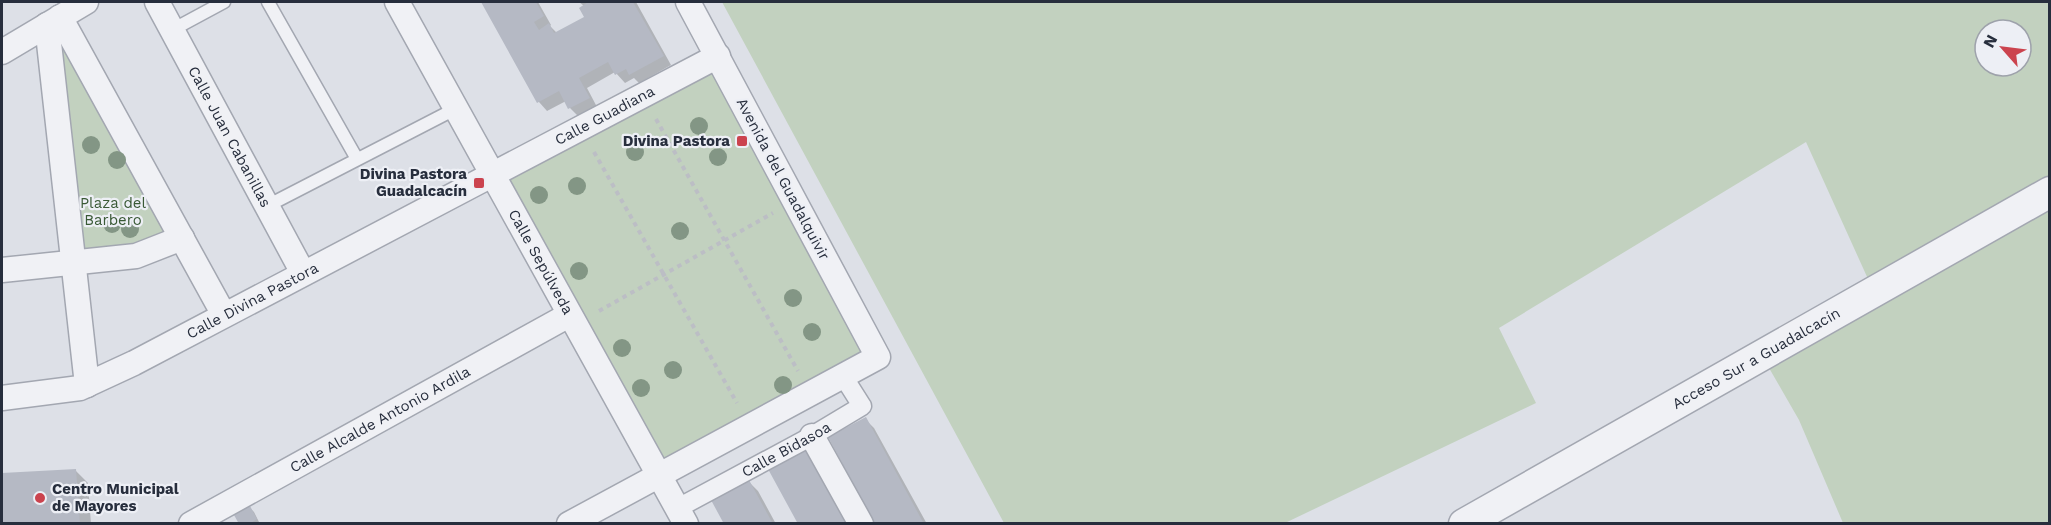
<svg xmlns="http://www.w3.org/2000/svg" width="2051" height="525" font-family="'Work Sans',sans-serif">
	<rect width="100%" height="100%" fill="#dde0e7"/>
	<!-- green -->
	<path fill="#c2d1bf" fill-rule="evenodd" d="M722,2H2049V523H1843L1799,420L1765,361L1873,290L1806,142L1499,328L1536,403L1285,523H1004ZM1985,30H2021V66H1985Z
		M60,17L182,238L72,262Z
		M718,56L878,357L660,475L493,173Z"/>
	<!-- shadow -->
	<path fill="#0003" d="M483,2H538L551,25L550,26L557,33L586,17L584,6L579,2H636L671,65L639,83L634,78L625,83L615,72L587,88L597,107L579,117L570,108L566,101L547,111L539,102Z
		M865,419L874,428L927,524H877Z
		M75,470L88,483L91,524H3L2,475Z
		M749,482L758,491L776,524H726Z
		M250,508L254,512L260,524H240Z"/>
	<!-- building -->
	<path fill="#b5b9c4" d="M481,2H536L544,16L534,22L539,30L549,23L554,33L584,17L579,8L588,2H633L664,56L629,75L626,69L615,75L608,62L579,78L590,98L568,109L559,91L537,103Z
		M866,417L924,524H875L828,437Z
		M806,449L847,524H798L768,469Z
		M76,469L80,524H2V473Z
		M749,480L773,524H724L711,500Z
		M250,506L257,519L249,524H239L234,515Z"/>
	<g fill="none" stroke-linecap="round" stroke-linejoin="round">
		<defs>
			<path id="service" d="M268,2L357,159
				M172,30L224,2
				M267,206L457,108"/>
			<g id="pedestrian">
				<path id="s1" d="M678,508L812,436L862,406L843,376"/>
			</g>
			<g id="minor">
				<path id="s2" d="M157,2L303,273"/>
				<path id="s3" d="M397,2L686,524"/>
				<path d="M60,17L224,315"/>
				<path d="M47,25L87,385"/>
				<path d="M2,52L86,2"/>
				<path d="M2,270L136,256L182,238"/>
				<path id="s4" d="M2,398L80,388L134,363L718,56"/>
				<path d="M812,436L861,524"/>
				<path id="s5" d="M191,524L569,315"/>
				<path d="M569,524L878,357L688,2"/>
			</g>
			<g id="tertiary">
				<path id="s6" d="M1464,524L2050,192"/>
			</g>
		</defs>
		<!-- service casing -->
		<use href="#service" stroke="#a3a7b1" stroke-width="15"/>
		<!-- pedestrian casing -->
		<use href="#pedestrian" stroke="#a3a7b1" stroke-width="21"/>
		<!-- minor casing -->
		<use href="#minor" stroke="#a3a7b1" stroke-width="27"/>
		<!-- tertiary casing -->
		<use href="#tertiary" stroke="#a3a7b1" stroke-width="33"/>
		<!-- path -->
		<path stroke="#bcbec5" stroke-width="4" stroke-dasharray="4.5 4.5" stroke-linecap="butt" d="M656,119L798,371
			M594,152L737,403
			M599,311L773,213"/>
		<!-- service -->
		<use href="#service" stroke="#f0f1f5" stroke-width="12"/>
		<!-- pedestrian -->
		<use href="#pedestrian" stroke="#f0f1f5" stroke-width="18"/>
		<!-- minor -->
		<use href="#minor" stroke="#f0f1f5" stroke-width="24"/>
		<!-- tertiary -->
		<use href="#tertiary" stroke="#f0f1f5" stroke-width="30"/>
	</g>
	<!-- trees -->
	<g fill="#839685">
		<circle cx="699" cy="126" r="9"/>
		<circle cx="91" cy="145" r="9"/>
		<circle cx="635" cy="152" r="9"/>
		<circle cx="718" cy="157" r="9"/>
		<circle cx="117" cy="160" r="9"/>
		<circle cx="577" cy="186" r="9"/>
		<circle cx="539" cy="195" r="9"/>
		<circle cx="112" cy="224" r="9"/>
		<circle cx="130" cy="229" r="9"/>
		<circle cx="680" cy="231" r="9"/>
		<circle cx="579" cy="271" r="9"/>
		<circle cx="793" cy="298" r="9"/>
		<circle cx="812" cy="332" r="9"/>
		<circle cx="622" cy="348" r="9"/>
		<circle cx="673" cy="370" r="9"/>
		<circle cx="783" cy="385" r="9"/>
		<circle cx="641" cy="388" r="9"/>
	</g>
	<!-- markers -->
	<g fill="#cb434e" stroke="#edeff5" stroke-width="2">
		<rect x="736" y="135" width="12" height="12" rx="3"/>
		<rect x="473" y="177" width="12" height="12" rx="3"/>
		<circle cx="40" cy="498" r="6"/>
	</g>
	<g text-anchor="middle" stroke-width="4.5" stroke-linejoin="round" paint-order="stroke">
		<!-- street labels -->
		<g font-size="15" fill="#272e3d" stroke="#edeff5">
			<text dy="5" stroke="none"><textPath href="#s4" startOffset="670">Calle Guadiana</textPath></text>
			<text dy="5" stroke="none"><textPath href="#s2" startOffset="153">Calle Juan Cabanillas</textPath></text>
			<text transform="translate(783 179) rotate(62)" y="5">Avenida del Guadalquivir</text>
			<text dy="5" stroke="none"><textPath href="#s3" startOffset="297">Calle Sepúlveda</textPath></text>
			<text dy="5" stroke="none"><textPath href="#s4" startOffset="272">Calle Divina Pastora</textPath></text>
			<text dy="5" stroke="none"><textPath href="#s6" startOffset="336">Acceso Sur a Guadalcacín</textPath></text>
			<text dy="5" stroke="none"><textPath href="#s5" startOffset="216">Calle Alcalde Antonio Ardila</textPath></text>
			<text dy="5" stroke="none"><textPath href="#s1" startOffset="123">Calle Bidasoa</textPath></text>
		</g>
		<!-- poi labels -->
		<g font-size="15" font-weight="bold" fill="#272e3d" stroke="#edeff5" text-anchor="end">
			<text x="730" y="146">Divina Pastora</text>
			<text x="467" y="179">Divina Pastora<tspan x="467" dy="17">Guadalcacín</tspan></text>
			<text x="52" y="494" text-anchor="start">Centro Municipal<tspan x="52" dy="17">de Mayores</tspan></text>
		</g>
		<!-- park labels -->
		<g font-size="15" fill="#395935" stroke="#edeff5">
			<text x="113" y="208">Plaza del<tspan x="113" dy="17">Barbero</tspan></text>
		</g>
	</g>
	<!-- border -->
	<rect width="2051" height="525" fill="none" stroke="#272e3d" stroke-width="6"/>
	<!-- north arrow -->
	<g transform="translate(2003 48) rotate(298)"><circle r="28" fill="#edeff5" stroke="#9ea2ab" stroke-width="1.5"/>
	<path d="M0-4.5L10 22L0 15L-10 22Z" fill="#cb434e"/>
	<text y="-9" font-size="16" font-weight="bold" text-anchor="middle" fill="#272e3d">N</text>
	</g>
</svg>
